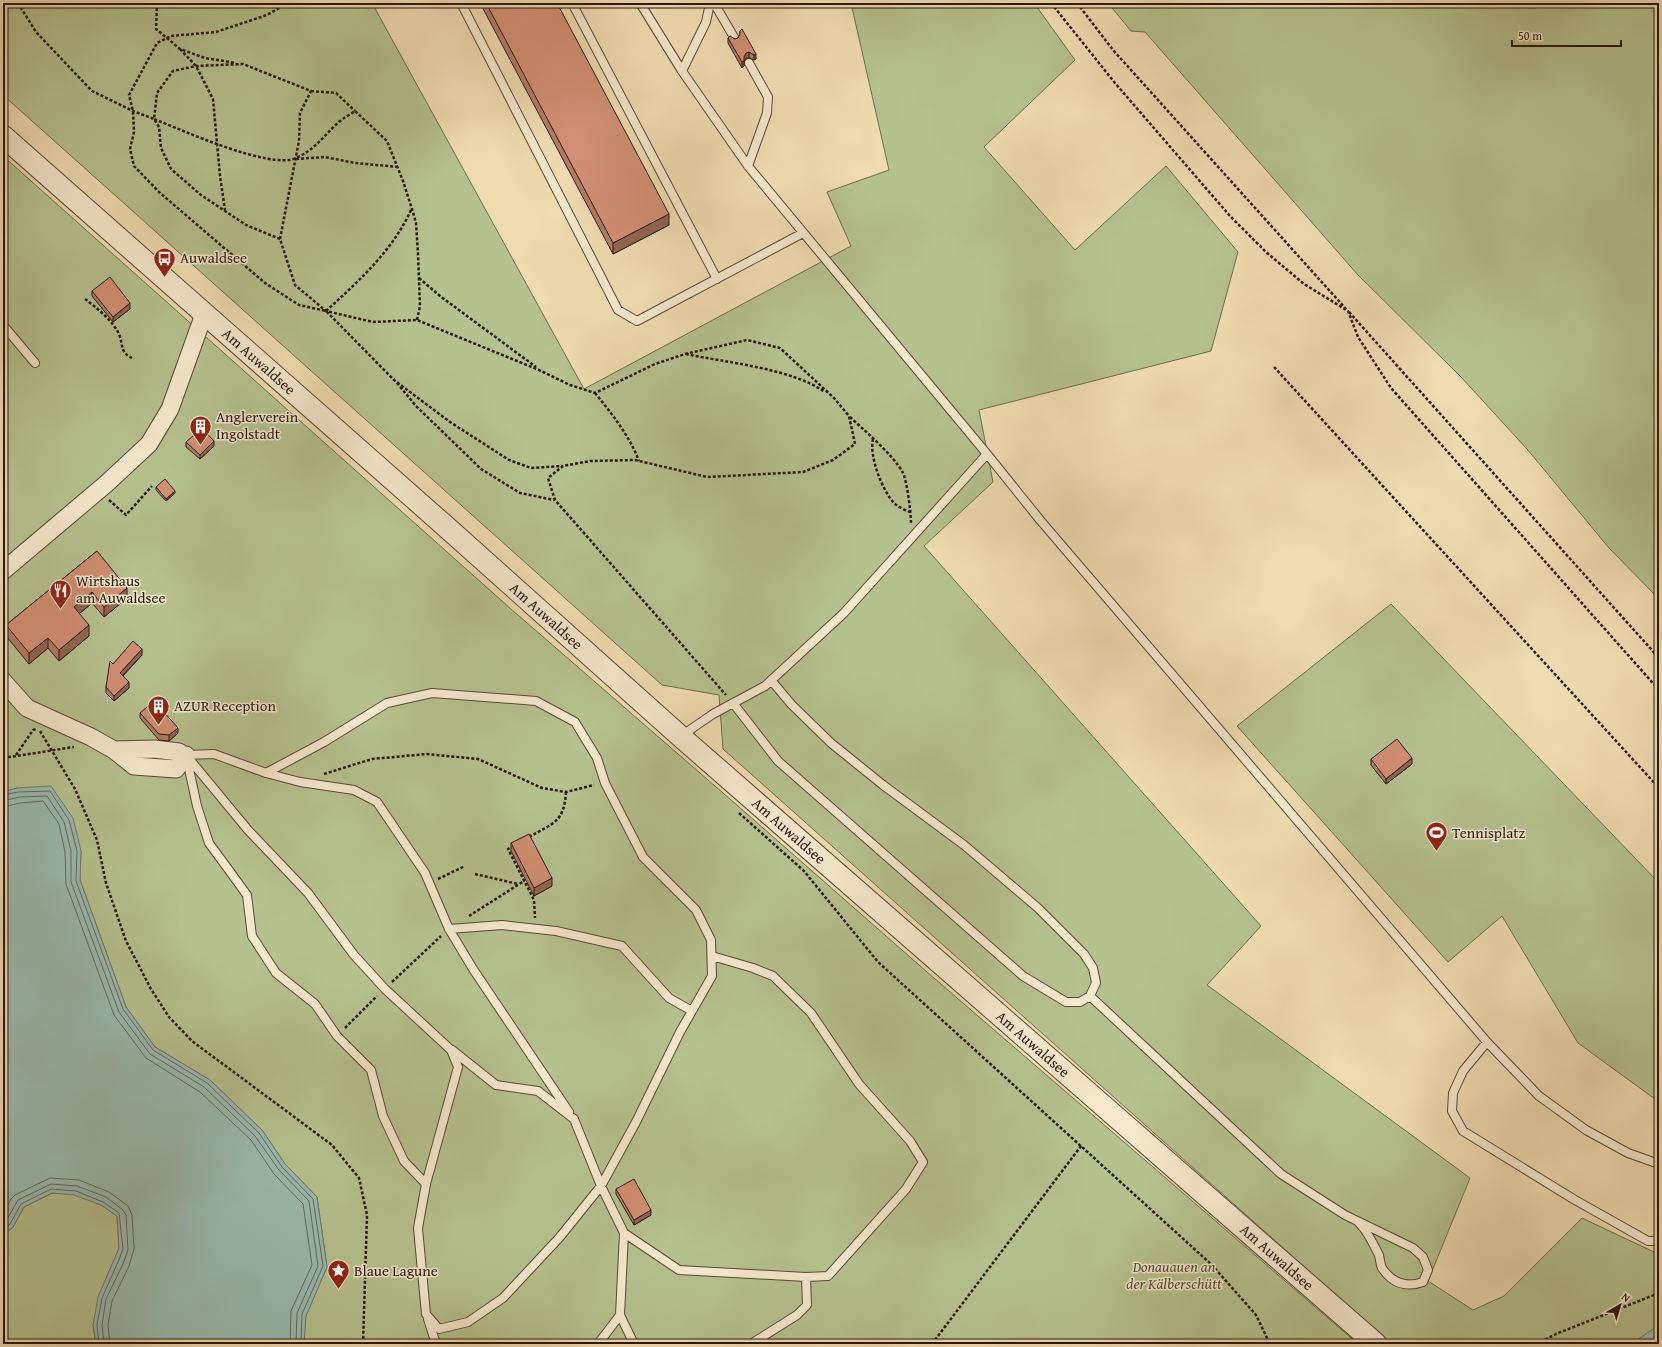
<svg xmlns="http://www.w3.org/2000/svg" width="1662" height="1347" font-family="'Gentium Book Plus',serif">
	<rect width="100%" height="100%" fill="#f0dbb1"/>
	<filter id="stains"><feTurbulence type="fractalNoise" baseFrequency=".005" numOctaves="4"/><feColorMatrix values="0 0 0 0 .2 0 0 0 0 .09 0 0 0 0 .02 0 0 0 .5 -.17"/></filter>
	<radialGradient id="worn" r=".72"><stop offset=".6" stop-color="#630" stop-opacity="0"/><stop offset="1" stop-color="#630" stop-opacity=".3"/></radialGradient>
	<!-- green -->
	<path fill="#b5c18f" stroke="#6e6c4e" d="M3,3H372L584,389L851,246L827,192L889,170L851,3H1034L1075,60L984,147L1075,250L1166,166L1238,252L1211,351L979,410L993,482L924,546L1261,926L1207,985L1470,1178L1428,1281L1473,1310L1504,1296L1582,1218L1656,1253L1659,1251V1344H1391L723,749L719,695L662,685L3,95Z
		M1108,3H1659V599L1609,548L1527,449L1461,377L1358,275L1145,32L1131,31Z
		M3,156L511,609L738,806L927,972L1358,1344H304L305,1316L327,1267L317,1197L285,1164L262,1130L210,1080L155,1047L126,1007L80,880L81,851L17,788L3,792V731L7,728L3,712Z
		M1391,604L1659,883V1102L1578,1043L1502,916L1448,962L1237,726Z
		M52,1193L74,1194L101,1205L117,1216L119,1248L115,1261L108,1273L93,1325L96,1344H3V1235L13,1227L24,1207Z"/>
	<!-- water -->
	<path fill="#9bbab1" stroke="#6d796f" d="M51,786L73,818L81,851L80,880L126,1007L155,1047L210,1080L262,1130L285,1164L317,1197L327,1267L306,1316L304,1344H96L93,1325L98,1297L119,1248L117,1216L101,1205L74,1195L52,1193L24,1207L13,1227L3,1235V792L17,788Z
		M1659,1325V1344H1631Z"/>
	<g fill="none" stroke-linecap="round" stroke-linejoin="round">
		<!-- shore -->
		<path stroke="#62695e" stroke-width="1" d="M3,795L18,792L50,791L69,820L77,851L76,881L123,1009L153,1050L207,1083L259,1133L282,1167L313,1199L323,1266L302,1314L301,1344
			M3,801L19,797L47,796L64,822L71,851V882L119,1012L150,1054L204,1087L255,1136L279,1170L309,1201L318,1266L297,1313L296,1344
			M3,807L20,803L43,801L59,824L65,852L66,884L114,1015L146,1058L200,1092L251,1140L274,1174L303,1204L312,1265L291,1311L290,1344
			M3,1214L11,1199L15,1195L50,1178L79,1180L109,1192L128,1206L132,1215L134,1249L129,1266L112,1301L108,1325L110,1344
			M3,1223L6,1221L18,1200L51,1184L77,1186L106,1197L123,1210L126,1215L128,1250L123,1264L106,1299L102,1325L104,1344
			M3,1230L10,1224L21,1204L51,1189L76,1191L103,1202L119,1213L123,1249L118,1262L102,1298L97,1325L99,1344"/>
		<defs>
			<path id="service" d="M461,3L618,310L637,321L803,233
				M572,3L717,279
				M640,3L682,71L748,166L987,454L1040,520L1487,1042L1539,1096L1586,1130L1628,1153L1659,1164
				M714,3L735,39
				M682,71L706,22L710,3
				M748,166L767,113L768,97L749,63
				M3,325L35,363
				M771,680L791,704L831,743L883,785L964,845L1038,908L1084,954L1093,968L1096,983L1090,996
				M733,703L778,761L1023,976L1066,1002H1080L1090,996L1281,1174L1345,1215L1413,1248L1423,1257L1428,1270L1423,1282C1406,1288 1392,1283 1382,1268C1380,1264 1380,1259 1379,1255C1375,1247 1366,1229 1359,1223
				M681,736L713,714L765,686L844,613L987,454
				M185,755H186L248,830L308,893L354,955L385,989L451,1050L458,1067L426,1184L418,1228L426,1314L439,1329L468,1322L503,1298L559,1238L601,1186L636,1122L680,1032L712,976L711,940L696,910L643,857L605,783L597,758L575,722L536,701L432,693L387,703L324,742L266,773L214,754L186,755L197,806L209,843L247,895L252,936L276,973L315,1004L337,1036L371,1070L383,1116L404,1161L426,1184
				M266,773L300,782L354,790L377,802L425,873L449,929L473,969L569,1112
				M449,929L502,925L556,931L622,946L669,998L692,1011
				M1487,1042L1463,1071L1453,1093L1452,1111L1463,1131L1575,1200L1648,1241H1659
				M452,1050L496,1085L538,1091L574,1119L601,1186L624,1233L679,1270L806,1277L828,1276L906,1189L923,1162L910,1141L859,1084L811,1013L773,976L753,968L712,956
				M620,1315L634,1344
				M428,1319L435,1341L439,1344
				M598,1344L620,1315L624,1233
				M751,1344L797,1315L807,1305L806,1277"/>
			<path id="minor" d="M3,571L106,484L149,444L170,409L204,314
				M3,681L27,708L91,737L114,750L134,766L176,769L186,755
				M114,750L154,749L179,752"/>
			<g id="tertiary">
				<path id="s1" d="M3,136L443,524L680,736L1376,1344"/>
			</g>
		</defs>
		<!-- service casing -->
		<use href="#service" stroke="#5a4935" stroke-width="10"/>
		<!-- minor casing -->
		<use href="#minor" stroke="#5a4935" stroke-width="19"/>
		<!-- tertiary casing -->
		<use href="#tertiary" stroke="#5a4935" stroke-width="23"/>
		<!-- path -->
		<path stroke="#28180c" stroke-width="2.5" stroke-dasharray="3 2" stroke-linecap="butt" d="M18,3L36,32L92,91L133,111L154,119L159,127L161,148L171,169L201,195L246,225L280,239
			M157,3L156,29L180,49L205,58L236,63
			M288,3L267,15L216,32L171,36L157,43L129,95L133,111L134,132L130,149L134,166L159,192L265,283L299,305L326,311L394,380L450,422L509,460L531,468L562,466
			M1051,3L1115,83L1230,216L1266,252L1304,284L1348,311L1358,337L1391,388L1659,690
			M1077,3L1113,50L1346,309
			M180,49L196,66L213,99L220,176L225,210
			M311,91L336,93L355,111
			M296,159L325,157L355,163L398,167
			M419,278L440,296L536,367
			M85,299C97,308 112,320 119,334C124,347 119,352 134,359
			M326,311C359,281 393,250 411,210
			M1349,312L1659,658
			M417,320L420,306L418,254L416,223L412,209L403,181L387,141L355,111C351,114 345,117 340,121C325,134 315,150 296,158C270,170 182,130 154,119L157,93L173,71L196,66L243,64L311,91L300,113L299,141L280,239L295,285L326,311L373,322L417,320L539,370L570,385L595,393L655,364L685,354L747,340L780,348L834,398L849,416L855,444L833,460L803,472L707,477L635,460L590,461L563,466L548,478L555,500L726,695
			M686,354C728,363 790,368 825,392
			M1274,367L1659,788
			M397,383L416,406L481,469L520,493L554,500
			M595,393C612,414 629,435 639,461
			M850,417C865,431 891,453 902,471C907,479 911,513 911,523
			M873,439C869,456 882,490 894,503C898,507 905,510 910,512
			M109,500L126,515L152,486
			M40,731L75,789L97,840L106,883L126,941L151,989L169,1017L192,1041L332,1145L359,1178L367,1215L363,1344
			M16,755L33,730L36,729
			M3,758L74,747
			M324,774L372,759L427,754L478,759L542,788L566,792L594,785
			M739,813L804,871L878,962L1212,1265L1256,1315L1270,1344
			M529,837C553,823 564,823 566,792
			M514,846L508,849L534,900L535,918
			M475,874L518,884
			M438,879L465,866
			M469,916L524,881
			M392,982L441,936
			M345,1028L377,996
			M932,1344L1081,1146
			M1536,1344L1556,1334L1659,1293"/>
		<!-- service -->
		<use href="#service" stroke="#f5e8cc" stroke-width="8"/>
		<!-- minor -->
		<use href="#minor" stroke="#f5e8cc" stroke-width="17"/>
		<!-- tertiary -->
		<use href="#tertiary" stroke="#f5e8cc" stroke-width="21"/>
	</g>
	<!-- wall -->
	<path fill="#b47b63" stroke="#28180c" d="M480,3H557L669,225L613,254Z
		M740,31L756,59L754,60L749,58H746L744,61V66L742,68L728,43V38L735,39L738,38L740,35Z
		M92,291L130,309L113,322L92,296Z
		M186,442L214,446L200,459L186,447Z
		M156,487L175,493L166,501L156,490Z
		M97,551L127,598L104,617L92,603L79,614L89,636L59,661L48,648L29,664L6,636V625Z
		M142,655L123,676L129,688L114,701L106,693V687L113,664Z
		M140,713L178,733L169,741L159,740L140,718Z
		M1371,759L1412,764L1386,784L1371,765Z
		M511,843L552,886L534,896L511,851Z
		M616,1189L651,1215L634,1225L616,1194Z"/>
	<!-- shaded-wall -->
	<path fill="#926450" stroke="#28180c" d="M749,52V58H746L744,61V66L742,68V62L744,57L746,53Z
		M756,54V59L754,60V55Z
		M669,214V225L613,254V243Z
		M130,303V309L113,322V317Z
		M214,441V446L200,459V455Z
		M175,491V493L166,501V499Z
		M127,588V598L104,617V607Z
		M92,592V603L74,618V607Z
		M89,625V636L59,661V650Z
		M48,638V648L29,664V653Z
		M142,649V655L120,678V673Z
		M129,682V688L114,701V696Z
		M178,728V733L169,741V735Z
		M1412,758V764L1386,784V779Z
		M552,878V886L534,896V888Z
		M651,1210V1215L634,1225V1220Z"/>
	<!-- building -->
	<path fill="#d18f73" stroke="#28180c" d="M486,3H557L669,214L613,243Z
		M742,29L756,54L754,55L749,52L746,53L744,57V61L742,62L728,38L730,36L735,39L738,38L740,34V31Z
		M110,277L130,303L113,317L92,291Z
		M202,428L214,441L200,455L186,442Z
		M165,479L175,491L166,499L156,487Z
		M97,551L127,588L104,607L92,592L74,607L89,625L59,650L48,638L29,653L6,625Z
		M133,641L142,649L120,673L129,682L114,696L106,687L110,661L113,664Z
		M154,701L178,728L169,735L159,734L140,713Z
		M1397,739L1412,758L1386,779L1371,759Z
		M529,834L552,878L534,888L511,843Z
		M634,1179L651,1210L634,1220L616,1189Z"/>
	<!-- icons -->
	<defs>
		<symbol id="bus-pin" viewBox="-11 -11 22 30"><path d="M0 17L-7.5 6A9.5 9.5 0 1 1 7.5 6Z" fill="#8f2418" stroke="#f5e8cc"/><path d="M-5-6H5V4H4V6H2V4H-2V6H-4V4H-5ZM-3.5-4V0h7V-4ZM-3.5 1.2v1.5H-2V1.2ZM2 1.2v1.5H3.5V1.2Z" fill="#fff"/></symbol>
		<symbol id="building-pin" viewBox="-11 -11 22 30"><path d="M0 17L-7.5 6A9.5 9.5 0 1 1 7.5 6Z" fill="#8f2418" stroke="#f5e8cc"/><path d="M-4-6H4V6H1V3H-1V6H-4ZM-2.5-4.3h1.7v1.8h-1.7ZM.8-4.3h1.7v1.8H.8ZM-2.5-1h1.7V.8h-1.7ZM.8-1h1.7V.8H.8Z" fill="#fff"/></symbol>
		<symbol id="restaurant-pin" viewBox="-11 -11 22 30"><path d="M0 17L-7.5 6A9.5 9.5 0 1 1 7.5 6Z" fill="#8f2418" stroke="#f5e8cc"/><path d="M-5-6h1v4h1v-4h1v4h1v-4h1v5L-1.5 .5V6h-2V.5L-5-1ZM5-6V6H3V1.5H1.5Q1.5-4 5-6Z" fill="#fff"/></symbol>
		<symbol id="stadium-pin" viewBox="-11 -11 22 30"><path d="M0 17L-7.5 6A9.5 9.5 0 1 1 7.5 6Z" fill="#8f2418" stroke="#f5e8cc"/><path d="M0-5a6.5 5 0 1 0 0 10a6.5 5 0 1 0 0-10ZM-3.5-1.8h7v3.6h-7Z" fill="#fff"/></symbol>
		<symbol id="sight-pin" viewBox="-11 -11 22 30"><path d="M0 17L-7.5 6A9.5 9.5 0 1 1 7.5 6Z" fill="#8f2418" stroke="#f5e8cc"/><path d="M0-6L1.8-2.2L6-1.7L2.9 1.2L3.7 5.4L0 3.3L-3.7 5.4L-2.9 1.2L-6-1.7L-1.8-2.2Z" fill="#fff"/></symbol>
	</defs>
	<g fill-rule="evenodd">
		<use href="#bus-pin" x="152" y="246" width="25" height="34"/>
		<use href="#building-pin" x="188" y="414" width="25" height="34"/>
		<use href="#restaurant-pin" x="48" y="578" width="25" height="34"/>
		<use href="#building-pin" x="146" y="694" width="25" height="34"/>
		<use href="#stadium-pin" x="1424" y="820" width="25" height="34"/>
		<use href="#sight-pin" x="326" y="1258" width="25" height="34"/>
	</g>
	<g text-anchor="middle" stroke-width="3" stroke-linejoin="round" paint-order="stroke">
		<!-- poi labels -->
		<g font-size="15" fill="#28180c" stroke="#f5e8cc" text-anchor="start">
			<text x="180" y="263">Auwaldsee</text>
			<text x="216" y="422">Anglerverein<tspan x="216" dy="17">Ingolstadt</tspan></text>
			<text x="76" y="586">Wirtshaus<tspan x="76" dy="17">am Auwaldsee</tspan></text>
			<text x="174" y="711">AZUR Reception</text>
			<text x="1452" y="838">Tennisplatz</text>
			<text x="354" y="1276">Blaue Lagune</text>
		</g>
		<!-- street labels -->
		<g font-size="15" fill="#28180c" stroke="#f5e8cc">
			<text dy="5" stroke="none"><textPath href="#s1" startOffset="341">Am Auwaldsee</textPath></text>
			<text dy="5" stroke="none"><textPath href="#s1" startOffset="725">Am Auwaldsee</textPath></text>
			<text dy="5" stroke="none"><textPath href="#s1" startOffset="1049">Am Auwaldsee</textPath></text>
			<text dy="5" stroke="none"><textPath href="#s1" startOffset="1373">Am Auwaldsee</textPath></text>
			<text dy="5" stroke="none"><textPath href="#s1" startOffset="1697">Am Auwaldsee</textPath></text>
		</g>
		<!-- park labels -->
		<g font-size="15" font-style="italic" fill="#524b33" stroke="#f5e8cc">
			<text x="1174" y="1272">Donauauen an<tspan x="1174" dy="17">der Kälberschütt</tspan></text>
		</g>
	</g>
	<!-- margin -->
	<rect width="1662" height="1347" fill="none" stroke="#f0dbb1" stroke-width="16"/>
	<rect x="4" y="4" width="1654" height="1339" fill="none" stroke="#28180c" stroke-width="2"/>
	<rect x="8" y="8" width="1646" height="1331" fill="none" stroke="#28180c"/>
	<!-- north arrow -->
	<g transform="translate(1620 1305) rotate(38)" stroke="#f5e8cc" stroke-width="3" paint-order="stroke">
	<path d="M0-3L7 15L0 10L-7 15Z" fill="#28180c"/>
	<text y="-6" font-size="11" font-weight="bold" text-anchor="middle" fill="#28180c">N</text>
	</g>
	<!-- scale -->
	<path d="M1512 40v6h109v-6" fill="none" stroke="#28180c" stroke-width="2"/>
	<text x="1518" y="40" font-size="12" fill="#28180c" stroke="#f5e8cc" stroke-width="3" paint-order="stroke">50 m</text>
	<rect width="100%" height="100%" filter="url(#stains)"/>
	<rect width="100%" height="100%" fill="url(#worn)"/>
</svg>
